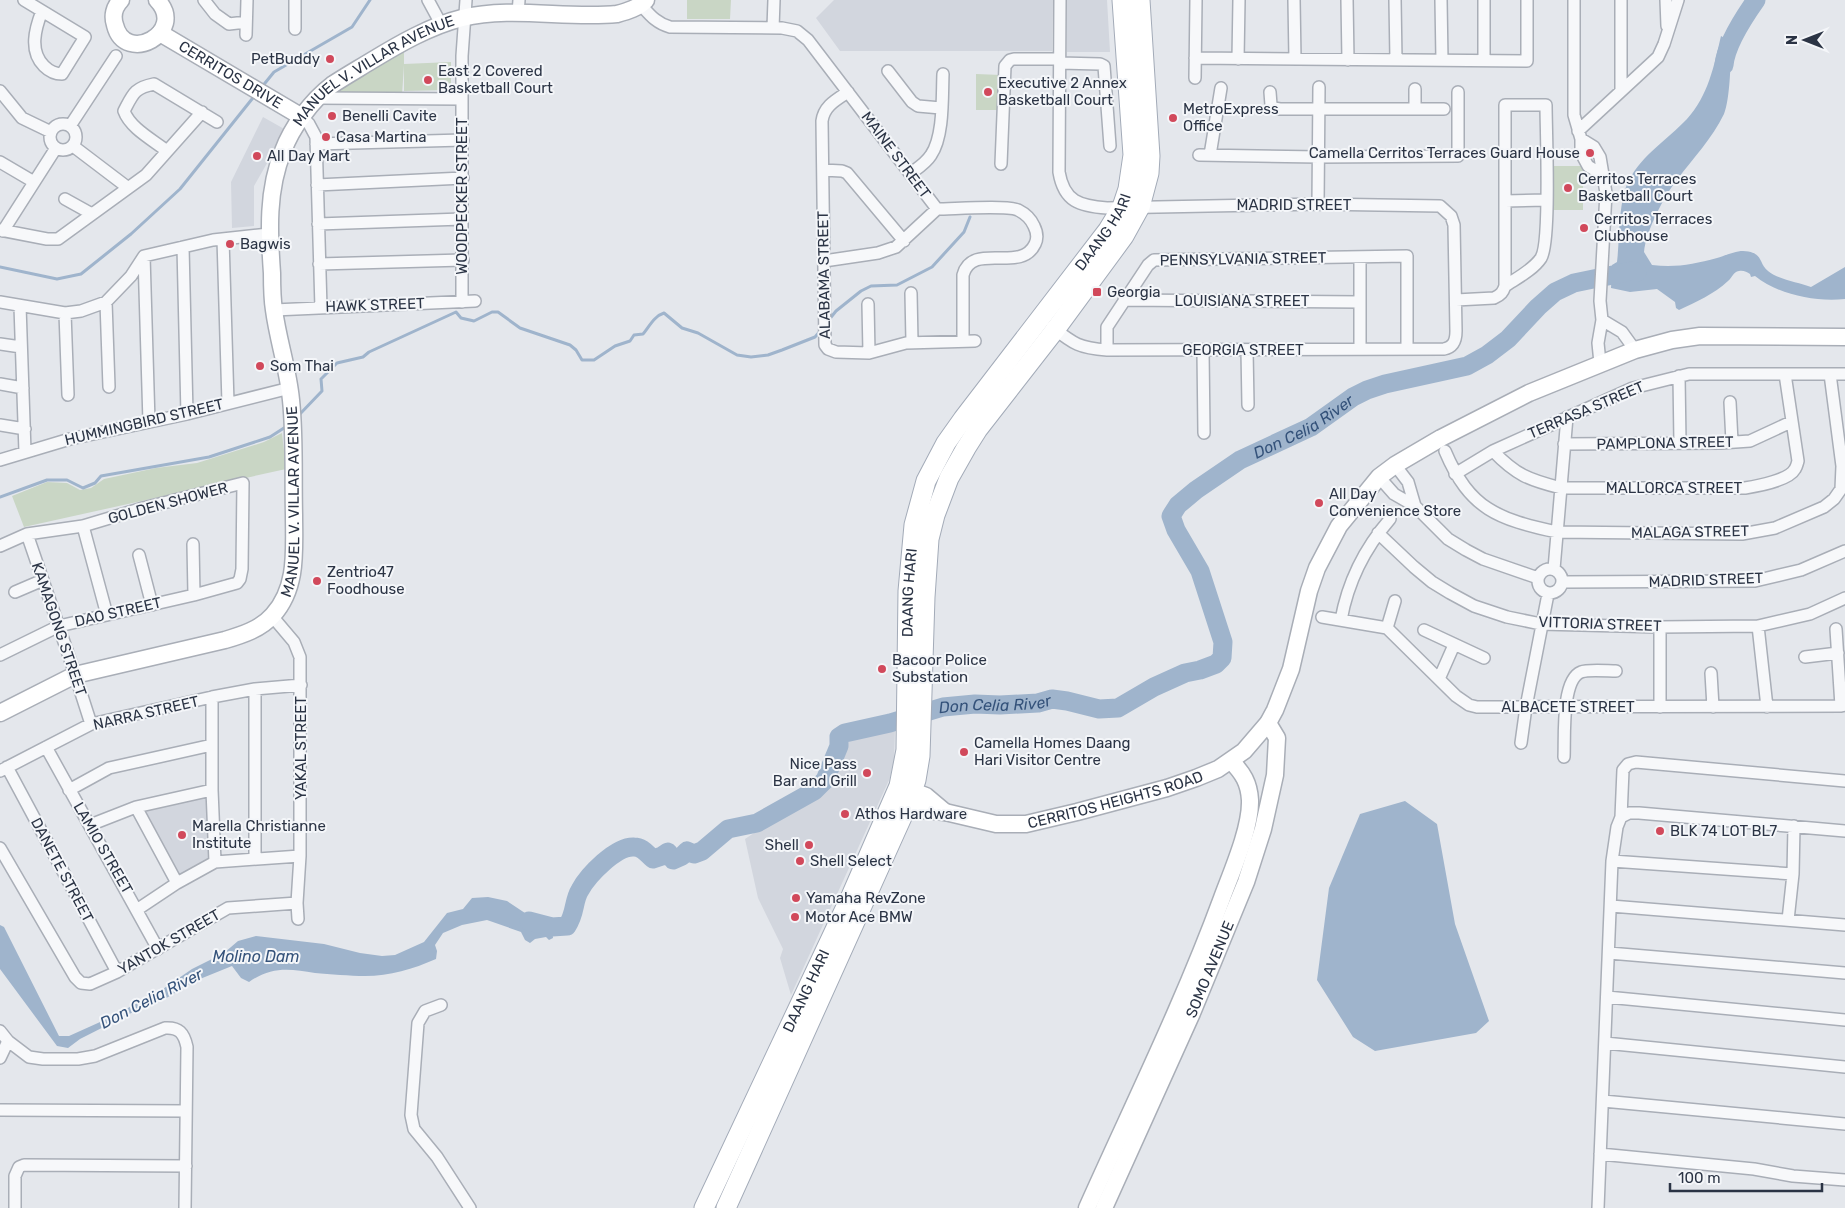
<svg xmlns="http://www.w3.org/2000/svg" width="1845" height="1208" font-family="Rubik,sans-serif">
	<rect width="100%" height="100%" fill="#e4e7ec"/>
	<!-- built -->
	<path fill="#d2d6de" d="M834,0H1053L1052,51H840L816,18Z
		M1067,0H1107L1110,52H1067Z
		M263,117L286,130L254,186V226L232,228L231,182Z
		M881,729H895L894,760L890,778L791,995L780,958L783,949L758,898L745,839L790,809L816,795L829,782L842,751L854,735Z
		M210,793L214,861L177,881L139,808Z"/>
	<!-- green -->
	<path fill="#c9d6c5" d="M687,0H731L730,19H687Z
		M404,49V64L451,62V90L404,91V65L402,95L332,96L339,89Z
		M976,74L1001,75L1000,110H976Z
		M1553,166H1583V210H1552Z
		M282,433L286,469L24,527L12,496L47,482L67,483L80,490L91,488L104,479L156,468L197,463L264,442Z"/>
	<!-- water -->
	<path fill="#9fb4cc" d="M1721,36L1731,42C1731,59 1730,100 1724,114C1712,139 1693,158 1677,180C1664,196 1646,231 1644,252L1652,265C1676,268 1694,264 1717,258C1724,256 1735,251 1743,251C1764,252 1758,263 1768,271C1779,280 1798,282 1811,287L1845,267V299C1815,302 1779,295 1755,276L1751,277L1750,274C1747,272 1743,270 1739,271C1733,272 1732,278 1728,281C1714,294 1696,302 1679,310L1676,308L1675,302L1657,289L1630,292L1611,288L1612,265L1617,262C1620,238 1618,201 1629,180C1643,154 1667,140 1687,119C1708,96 1714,66 1721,36Z
		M1405,801L1437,824L1455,924L1489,1021L1476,1033L1375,1051L1353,1037L1317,980L1329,888L1360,814Z
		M488,897L507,901L537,921L548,922L552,927L553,938L549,940L546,937L535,939L530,943L525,940L521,932L487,920L462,925L443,933L435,945L437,951L436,959C413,969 390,976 365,976C350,976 330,974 315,973C290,969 272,966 249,982L241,978L232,966L195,981L163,1000L147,1005L80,1039L68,1048L57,1046L0,969V925L4,927L59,1036H69L109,1018L160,991L192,969L224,953L238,941L256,936L324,944L360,953L382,956L395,955L424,942L447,913L463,909L472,898Z"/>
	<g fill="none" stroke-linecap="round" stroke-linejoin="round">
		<!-- stream -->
		<path stroke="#9fb4cc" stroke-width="3" d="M261,88L274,72L352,27L370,0
			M0,267L57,279L81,274L131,234L180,189L256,94
			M828,321L836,311L861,291L871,286L897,285L932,267L964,232L970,217
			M299,415L322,391L321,379L337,363L363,357L369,352L456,312L461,318L474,321L492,312H498L520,328L570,345L576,350L582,360H594L615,346L630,341L634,335L643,334C649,327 654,316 664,313L682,328L698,333L737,355L751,357L768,355L782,350L815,337L821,330
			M0,497L47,480H67L83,488L95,483L101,476L209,457L270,437L287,426"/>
		<!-- river -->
		<g stroke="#9fb4cc" stroke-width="19">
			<path d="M1724,65C1726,44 1744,17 1756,0"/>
			<path id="s1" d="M529,921L552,927L567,926C576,913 573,901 580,890C588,875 616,846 634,847C643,847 647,854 653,859L662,856L668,852L673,860L682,856L687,851L694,854L702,851L728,829L757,823L814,791L825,780L839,746V737L845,733L890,723L943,707L975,704L1000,705L1038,703L1052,699L1067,701L1099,709L1118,708L1154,687L1185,673L1200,670L1216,664L1222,658L1223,642L1200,571L1176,530L1171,516L1178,505L1196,490L1240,460L1311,427L1353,397L1367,390L1385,384L1467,366L1487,355L1508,339L1538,307L1555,292L1574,283L1632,271L1637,272"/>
		</g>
		<defs>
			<path id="street" d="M24,0L85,37L62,74C55,74 49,71 44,66C29,51 35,29 42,11
				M204,0L215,14L229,24L246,22
				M295,0V29
				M428,0L441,24
				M1294,0L1295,59
				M1347,0L1348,60
				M1395,0L1396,60
				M1441,0L1442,60
				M1484,0V60
				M1574,0V115L1581,139V153L1588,166L1605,176
				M1621,0V91
				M1666,0L1667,26
				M641,5C650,15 656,23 670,27L782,28L797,31L808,40L937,209
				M518,13L519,0
				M773,28L774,0
				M246,35L247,0
				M1195,58L1527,61V0
				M1238,59L1239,0
				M1060,63L1100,64L1104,66L1110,146
				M888,71L912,102L918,106L941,108
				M1195,78L1196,0
				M0,91L22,118L51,132
				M848,92C836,100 824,106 822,121L825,345L828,349L836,352L869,353L906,343L975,341
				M1270,92L1271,105L1274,108L1280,109H1444
				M317,98L462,99
				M1415,109V89
				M302,117L309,124L316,137L321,308
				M50 137a13 13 0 1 1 26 0a13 13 0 1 1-26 0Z
				M70,126L116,56
				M1578,131L1658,57L1664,44L1678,0
				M1581,139L1594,147L1600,157L1606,193L1600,301L1602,320L1598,343L1600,363
				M316,144L463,140
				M73,146L127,187
				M167,151C153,140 130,128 124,111C133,94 134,88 154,84L217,122
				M1199,155L1319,157L1458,156V92
				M1210,155L1221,88
				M0,162L34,182
				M1001,164L1005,66L1010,60L1014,59H1060
				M823,170L842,171L847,173L904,241
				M911,173C918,168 926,163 931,155C944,136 942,97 943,74
				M317,185L463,178
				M65,199L92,214
				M1505,201L1546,200
				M1318,204L1319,87
				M937,209C953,209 1006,205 1018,210C1024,213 1031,219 1034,226C1037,232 1038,238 1035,244C1021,274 972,241 963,275V340
				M318,224L462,219
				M0,230L47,239H58L146,175L202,112
				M3,231L56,148
				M223,239L228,403
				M183,247L187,414
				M144,256L149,422
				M824,261L878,253L896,247L937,209
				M319,264L463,260
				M911,293L912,342
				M1124,300L1360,302
				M1456,300L1494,298C1501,295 1503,292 1505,286V105H1546C1546,130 1551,242 1541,258C1533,270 1517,278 1505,286
				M0,302L65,313L81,311L106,302L131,276L144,256L213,240L269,234
				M106,302L109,387
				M462,302V56L466,0
				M868,304L869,353
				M20,306L25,452
				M274,310L475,301
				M65,313L68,395
				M1602,320L1622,332L1635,350
				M1052,327C1074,344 1079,348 1107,350L1444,349C1454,347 1456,340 1456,331L1454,225L1451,216L1440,206L1318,204L1107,208C1080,206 1064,202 1059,172L1060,0
				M0,344L21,347
				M1360,349V257
				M1107,350V327L1148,265L1154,260L1407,256V349
				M1247,350L1248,405
				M1203,351L1204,433
				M1679,376L1680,443
				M0,384L23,388
				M1730,402L1732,442
				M0,425L25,429
				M1564,444L1721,443L1750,441L1791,422
				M1445,451C1470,510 1498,519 1557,532L1742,534L1775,528L1824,507L1834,499L1841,489L1842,466L1830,374
				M1493,451C1516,475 1529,480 1561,488H1745C1758,486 1789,480 1795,469C1797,466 1797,464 1798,461L1785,374
				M0,460L70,439L187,414L290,388
				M1395,465L1408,482L1415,506
				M1455,474L1493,451L1633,388L1689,374H1845
				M1379,477L1394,494L1415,506L1448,539L1466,550L1483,559L1538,578
				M83,526L107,615
				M1378,533L1414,567L1432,582L1450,593L1474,606L1507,617L1541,624L1660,627L1758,626L1810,614L1845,598
				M27,534L73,668L91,724
				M193,544L194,595
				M0,546L27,534L83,526L143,508L243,483L242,569L240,579L237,583L194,595L59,626L0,655
				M139,555L152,605
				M1538 581a12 12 0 1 1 24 0a12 12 0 1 1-24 0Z
				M1554,569L1567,417
				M1563,582L1755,581L1801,570L1845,551
				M15,592L43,580
				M272,616L294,642L300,657V856L297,903L298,919
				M1322,617L1387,628L1456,696L1469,705L1477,707L1841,706L1845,705
				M1341,620C1348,581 1364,549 1390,519
				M1758,626L1767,707
				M1660,627V707
				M1387,628L1395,601
				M1836,629L1841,706
				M1424,630L1484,658
				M1805,657L1838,653
				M1711,673L1713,707
				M1439,679L1454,645
				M212,697V790L215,862
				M1521,743L1526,707L1548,594
				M46,747L158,949
				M1564,757C1565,738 1561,680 1581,672C1588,669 1608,671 1616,671
				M7,767L117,972
				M0,771L91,724L212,697L255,689L301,685
				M69,790L109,768L212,745
				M136,807L177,883
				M1621,817L1623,770L1628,764L1636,762L1845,781
				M90,825L136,807L212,790
				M0,848L75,977L81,983L90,984L117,972L228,908L297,903
				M255,859V689
				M1612,861L1793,874
				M1611,906L1845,925
				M138,909L177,883L215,862L300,856
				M1788,920L1793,874L1794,826
				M1609,953L1845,973
				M1607,997L1845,1020
				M441,1005L425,1011L418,1023L411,1115L414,1129L437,1157L470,1208
				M0,1031L8,1041L29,1057L43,1059H78L95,1056L165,1028C179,1027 184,1033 187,1047L185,1208
				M1605,1043L1845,1067
				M0,1058L8,1041
				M1603,1101L1845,1124
				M0,1110L186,1111
				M1600,1154L1754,1169L1793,1176L1845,1180
				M15,1208V1176L19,1167L24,1165L186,1166
				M1598,1208L1612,861L1617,827L1621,817L1629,813H1639L1845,831"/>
			<g id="secondary">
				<path d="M121,0C114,7 112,16 115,25C125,66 188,32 157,0"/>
				<path id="s2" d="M160,33L302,117"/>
				<path id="s3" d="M0,713L75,675L225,640C242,635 261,629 273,615C298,587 294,550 294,515C293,477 295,438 291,400C288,369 278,340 274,310C272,298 272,285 272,273C269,232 267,190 283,151C292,127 311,101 332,85C344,77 358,69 371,61C399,44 430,26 462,18C512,6 566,19 617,14C628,11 638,8 646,0"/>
				<path d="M900,786L926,796L945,812"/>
				<path id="s4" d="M897,803L922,810L945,812L996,824H1026L1077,812L1167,788L1196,778L1218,769L1244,751L1268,723L1275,710L1291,669L1309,591L1317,568L1339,526L1379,477L1395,465L1441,438L1529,393L1635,350L1672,340L1700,336L1845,337"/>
				<path d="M1087,1208C1133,1105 1183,1004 1222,898C1232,871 1251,828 1250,800C1249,783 1243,773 1231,761"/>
				<path id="s5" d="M1104,1208L1192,1013L1246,882L1263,829L1275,775L1277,738L1268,723"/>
			</g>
			<g id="primary">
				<path id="s6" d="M704,1208L851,896L899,786L906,750L908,591L914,525L926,481L946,443L963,419L1108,230L1122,207L1128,189L1133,155L1122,0"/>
				<path d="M726,1208L907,806L916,780L920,756L925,597L929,539L935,515L949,478L966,448L978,429L1055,330L1124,236L1140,207L1149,173L1150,156L1140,0"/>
			</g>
		</defs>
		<!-- street casing -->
		<use href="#street" stroke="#a9aeb7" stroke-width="14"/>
		<!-- secondary casing -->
		<use href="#secondary" stroke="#a9aeb7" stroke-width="19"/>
		<!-- primary casing -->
		<use href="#primary" stroke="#a3abb8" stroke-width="21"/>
		<!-- street -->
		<use href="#street" stroke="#f7f8fa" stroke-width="11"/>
		<!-- secondary -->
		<use href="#secondary" stroke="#fff" stroke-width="16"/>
		<!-- primary -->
		<use href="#primary" stroke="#fff" stroke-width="19"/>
	</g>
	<!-- markers -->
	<g fill="#d1495b" stroke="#f4f6f9" stroke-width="2">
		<circle cx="330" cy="59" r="5"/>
		<circle cx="428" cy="80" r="5"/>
		<circle cx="988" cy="92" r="5"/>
		<circle cx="332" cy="116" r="5"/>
		<circle cx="1173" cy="118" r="5"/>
		<circle cx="326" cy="137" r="5"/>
		<circle cx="1590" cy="153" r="5"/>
		<circle cx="257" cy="156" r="5"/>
		<circle cx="1568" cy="188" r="5"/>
		<circle cx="1584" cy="228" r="5"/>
		<circle cx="230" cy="244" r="5"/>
		<rect x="1092" y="287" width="10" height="10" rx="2.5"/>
		<circle cx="260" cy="366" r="5"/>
		<circle cx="1319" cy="503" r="5"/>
		<circle cx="317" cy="581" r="5"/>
		<circle cx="882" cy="669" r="5"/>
		<circle cx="964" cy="752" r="5"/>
		<circle cx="867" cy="773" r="5"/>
		<circle cx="845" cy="814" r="5"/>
		<circle cx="1660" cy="831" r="5"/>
		<circle cx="182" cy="835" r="5"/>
		<circle cx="809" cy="845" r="5"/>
		<circle cx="800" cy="861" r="5"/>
		<circle cx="796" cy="898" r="5"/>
		<circle cx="795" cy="917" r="5"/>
	</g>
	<g text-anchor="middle" stroke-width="4" stroke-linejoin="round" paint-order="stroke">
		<!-- poi labels -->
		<g font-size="15" fill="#2b3445" stroke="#f4f6f9" text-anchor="start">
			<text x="320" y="64" text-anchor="end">PetBuddy</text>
			<text x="438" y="76">East 2 Covered<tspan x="438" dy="17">Basketball Court</tspan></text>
			<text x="998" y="88">Executive 2 Annex<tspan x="998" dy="17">Basketball Court</tspan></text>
			<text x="1183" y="114">MetroExpress<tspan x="1183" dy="17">Office</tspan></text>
			<text x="342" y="121">Benelli Cavite</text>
			<text x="336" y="142">Casa Martina</text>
			<text x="1580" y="158" text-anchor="end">Camella Cerritos Terraces Guard House</text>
			<text x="267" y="161">All Day Mart</text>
			<text x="1578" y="184">Cerritos Terraces<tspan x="1578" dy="17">Basketball Court</tspan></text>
			<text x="1594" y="224">Cerritos Terraces<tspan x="1594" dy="17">Clubhouse</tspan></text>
			<text x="240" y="249">Bagwis</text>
			<text x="1107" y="297">Georgia</text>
			<text x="270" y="371">Som Thai</text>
			<text x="1329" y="499">All Day<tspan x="1329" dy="17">Convenience Store</tspan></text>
			<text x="327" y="577">Zentrio47<tspan x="327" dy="17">Foodhouse</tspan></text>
			<text x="892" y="665">Bacoor Police<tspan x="892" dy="17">Substation</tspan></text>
			<text x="974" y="748">Camella Homes Daang<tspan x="974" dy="17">Hari Visitor Centre</tspan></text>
			<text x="857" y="769" text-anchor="end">Nice Pass<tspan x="857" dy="17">Bar and Grill</tspan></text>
			<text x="855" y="819">Athos Hardware</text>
			<text x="192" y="831">Marella Christianne<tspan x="192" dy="17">Institute</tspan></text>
			<text x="1670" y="836">BLK 74 LOT BL7</text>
			<text x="799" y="850" text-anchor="end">Shell</text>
			<text x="810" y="866">Shell Select</text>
			<text x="806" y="903">Yamaha RevZone</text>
			<text x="805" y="922">Motor Ace BMW</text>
		</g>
		<!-- street labels -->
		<g font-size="15" fill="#2b3445" stroke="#f4f6f9">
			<text dy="5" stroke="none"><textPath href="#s2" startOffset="82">CERRITOS DRIVE</textPath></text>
			<text dy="5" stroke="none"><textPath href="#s3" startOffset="891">MANUEL V. VILLAR AVENUE</textPath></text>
			<text transform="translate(896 155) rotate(53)" y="5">MAINE STREET</text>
			<text transform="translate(462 196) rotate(-90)" y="5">WOODPECKER STREET</text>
			<text x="1294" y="210">MADRID STREET</text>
			<text dy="5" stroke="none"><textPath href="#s6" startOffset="1079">DAANG HARI</textPath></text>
			<text transform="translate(1243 259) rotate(-1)" y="5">PENNSYLVANIA STREET</text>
			<text transform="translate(824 275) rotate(-91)" y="5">ALABAMA STREET</text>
			<text x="1242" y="306">LOUISIANA STREET</text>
			<text transform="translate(375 305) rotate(-2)" y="5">HAWK STREET</text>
			<text x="1243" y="355">GEORGIA STREET</text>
			<text transform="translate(1586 410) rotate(-23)" y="5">TERRASA STREET</text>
			<text transform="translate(144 422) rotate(-13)" y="5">HUMMINGBIRD STREET</text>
			<text transform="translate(1665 443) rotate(-1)" y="5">PAMPLONA STREET</text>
			<text x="1674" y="493">MALLORCA STREET</text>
			<text dy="5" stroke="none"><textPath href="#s3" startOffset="411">MANUEL V. VILLAR AVENUE</textPath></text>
			<text transform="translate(168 503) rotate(-15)" y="5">GOLDEN SHOWER</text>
			<text transform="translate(1690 532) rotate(-1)" y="5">MALAGA STREET</text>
			<text transform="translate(1706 580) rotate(-2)" y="5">MADRID STREET</text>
			<text dy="5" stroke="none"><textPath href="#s6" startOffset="659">DAANG HARI</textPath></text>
			<text transform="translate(118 612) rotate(-13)" y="5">DAO STREET</text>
			<text transform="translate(1600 624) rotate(2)" y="5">VITTORIA STREET</text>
			<text transform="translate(59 629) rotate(71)" y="5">KAMAGONG STREET</text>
			<text x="1568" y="712">ALBACETE STREET</text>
			<text transform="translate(146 713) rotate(-13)" y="5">NARRA STREET</text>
			<text transform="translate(301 748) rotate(-90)" y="5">YAKAL STREET</text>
			<text dy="5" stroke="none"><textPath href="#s4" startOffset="224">CERRITOS HEIGHTS ROAD</textPath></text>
			<text transform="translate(103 848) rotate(60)" y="5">LAMIO STREET</text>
			<text transform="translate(62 870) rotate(62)" y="5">DANETE STREET</text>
			<text transform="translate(169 942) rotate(-30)" y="5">YANTOK STREET</text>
			<text dy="5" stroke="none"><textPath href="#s5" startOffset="261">SOMO AVENUE</textPath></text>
			<text dy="5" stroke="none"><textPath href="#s6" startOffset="240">DAANG HARI</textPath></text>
		</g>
		<!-- water labels -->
		<g font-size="16" font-style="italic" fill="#34527a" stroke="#f4f6f9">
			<text dy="6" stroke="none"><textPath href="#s1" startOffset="1138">Don Celia River</textPath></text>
			<text dy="6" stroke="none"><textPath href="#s1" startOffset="582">Don Celia River</textPath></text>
			<text x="256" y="962">Molino Dam</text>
			<text transform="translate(151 998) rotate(-27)" y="6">Don Celia River</text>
		</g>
	</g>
	<!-- north arrow -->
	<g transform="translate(1805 40) rotate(270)" stroke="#f4f6f9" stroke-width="4" paint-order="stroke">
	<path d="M0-4L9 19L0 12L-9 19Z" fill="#2b3445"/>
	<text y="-8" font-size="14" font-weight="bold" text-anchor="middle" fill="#2b3445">N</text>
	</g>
	<!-- scale -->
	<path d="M1670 1183v8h152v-8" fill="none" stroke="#2b3445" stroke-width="2.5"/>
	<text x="1678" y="1183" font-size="15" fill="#2b3445" stroke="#f4f6f9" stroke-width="4" paint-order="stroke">100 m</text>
</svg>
